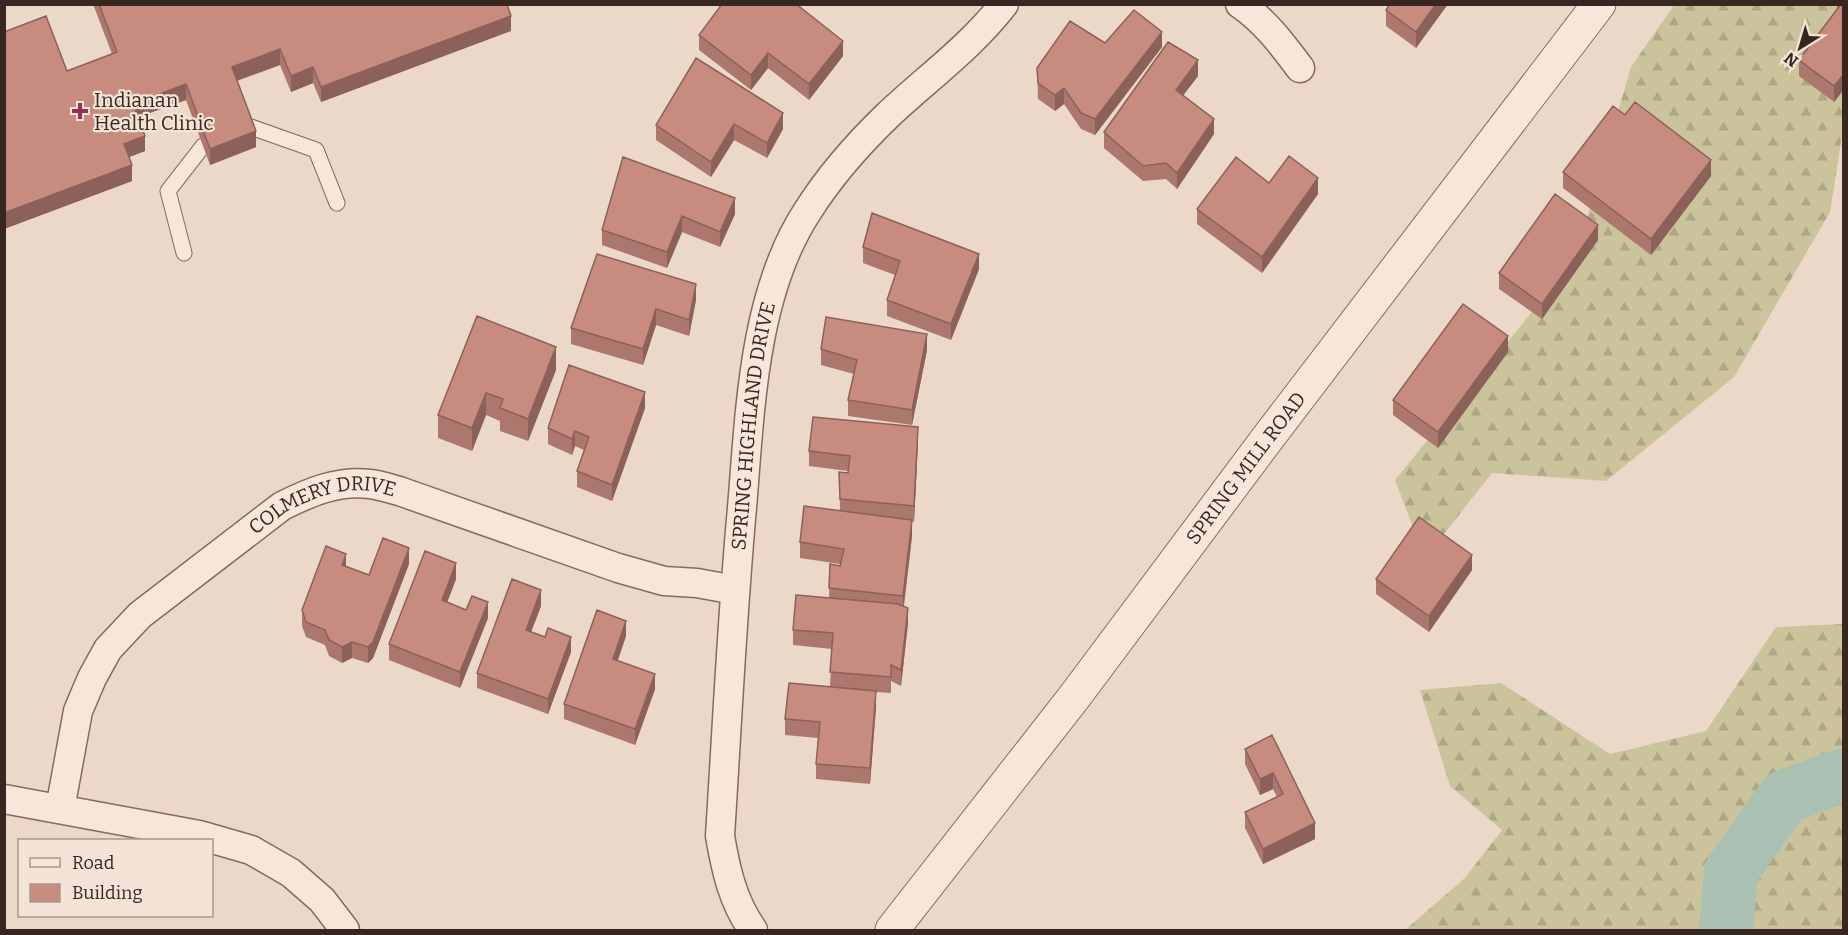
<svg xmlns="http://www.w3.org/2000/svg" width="1848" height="935" font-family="Bitter,serif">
	<defs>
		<pattern id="forest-firs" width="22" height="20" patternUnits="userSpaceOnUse" patternTransform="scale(1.5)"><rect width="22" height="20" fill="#cac39c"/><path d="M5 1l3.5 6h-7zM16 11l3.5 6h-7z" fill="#aea786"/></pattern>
	</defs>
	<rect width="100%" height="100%" fill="#ecd8c8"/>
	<!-- forest -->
	<path fill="url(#forest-firs)" d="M1674,5H1843V129L1830,212L1734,377L1606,481L1492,473L1425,558L1395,480L1575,259L1631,67Z
		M1843,624V930H1405L1464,879L1502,830L1450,786L1420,690L1501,683L1610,754L1706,731L1776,627Z"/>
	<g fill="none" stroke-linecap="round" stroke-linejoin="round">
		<!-- river -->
		<path stroke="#a9c0b3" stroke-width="54" d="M1726,930L1731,872L1784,797L1844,775"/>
		<defs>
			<path id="service" d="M248,126L316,150L337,203
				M184,253L168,191L203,146"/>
			<g id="minor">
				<path d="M1240,4C1265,21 1282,44 1300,68"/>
				<path d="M4,799L199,835L251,850L291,873L322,900L345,930"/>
				<path id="s1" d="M60,809L78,711L92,678L108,649L140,615L282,506C310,492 338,480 370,484C380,485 392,489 402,492L618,568L664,581L697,583L735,590"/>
				<path id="s2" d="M753,930C733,902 726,871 720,836C727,727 732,617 742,508C750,412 753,295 807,212C829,177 857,145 887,116C926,79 971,47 1004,4"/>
			</g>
			<g id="tertiary">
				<path id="s3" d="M892,930L1075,696L1267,439L1599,4"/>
			</g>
		</defs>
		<!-- service casing -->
		<use href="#service" stroke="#87695e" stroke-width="17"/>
		<!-- minor casing -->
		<use href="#minor" stroke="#87695e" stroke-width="31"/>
		<!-- tertiary casing -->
		<use href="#tertiary" stroke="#87695e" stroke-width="35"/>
		<!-- service -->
		<use href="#service" stroke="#f7e7db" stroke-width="15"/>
		<!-- minor -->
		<use href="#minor" stroke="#f7e7db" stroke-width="28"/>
		<!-- tertiary -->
		<use href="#tertiary" stroke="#f7e7db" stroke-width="33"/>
	</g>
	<!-- wall -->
	<path fill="#ac786e" d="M93,4H512L508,6L511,31L321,102L313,83L291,92L280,65L237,81L256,147L210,165L186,100L138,117L145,151L129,157L132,181L4,229V32L67,71L112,54Z
		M1390,4H1448L1416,48L1386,26V10Z
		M1837,4H1844V89L1834,102L1799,76V60L1837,10Z
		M699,35L843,56L809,100L768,68L751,90L699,50Z
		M1105,43L1162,47L1095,135L1081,129L1064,104L1055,111L1038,99L1037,68Z
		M696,58L783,129L767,158L734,140L711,177L656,140V125Z
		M1198,76L1183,95L1214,134L1177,189L1166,179L1143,181L1104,148V132Z
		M1625,115L1711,176L1651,255L1563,188V172Z
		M623,157L735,214L720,247L682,232L667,268L602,245V230Z
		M1269,183L1318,194L1262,273L1197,224V209Z
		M1598,240L1542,319L1499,289V273Z
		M863,247L979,269L951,340L887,316V300L895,275L863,263Z
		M696,300L689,336L656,325L643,365L571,344V328Z
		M477,316L556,370L528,441L500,431V421L486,415L472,451L438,438V415Z
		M821,349L927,350L912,425L848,416V400L854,374L821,365Z
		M1508,352L1438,448L1393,415V400Z
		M645,408L612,501L577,487V471L584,450L575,446L572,455L548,444V428Z
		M918,442L914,522L912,521V536L904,606L908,623L901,686L891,681V693L876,692V707L870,784L816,779V764L818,738L785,735V719L830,687L832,649L793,645V630L829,598L830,564L840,566V564L800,558V542L840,510L839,472L848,473V471L809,466V451Z
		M409,564L373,658L368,663L352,658L342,663L329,656L325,645L306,637L302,626V610L346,567L369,575Z
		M1472,570L1429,632L1376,594V579Z
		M456,579L447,602L488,618L460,688L389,660V644Z
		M541,606L531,632L571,652L548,714L477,688V673Z
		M626,636L618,660L655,689L635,745L564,719V704Z
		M1272,735L1315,839L1263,864L1245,828V812L1277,797L1273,789L1260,795L1245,764V749Z"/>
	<!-- shaded-wall -->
	<path fill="#8c615a" d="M1436,4H1448L1416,48V32Z
		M511,16V31L321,102V87Z
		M1162,32V47L1095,135V119Z
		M843,41V56L809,100V84Z
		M280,49V65L232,82V67Z
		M768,53V68L751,90V75Z
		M1198,60V76L1176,105V90Z
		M313,67V83L291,92V76Z
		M1844,74V89L1834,102V86Z
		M186,84V100L133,119V104Z
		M1064,88V104L1055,111V95Z
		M783,113V129L767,158V143Z
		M1214,119V134L1177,189V173Z
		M734,124V140L711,177V162Z
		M256,131V147L210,165V149Z
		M145,136V151L124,159V144Z
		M1711,160V176L1651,255V239Z
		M132,165V181L4,229V213Z
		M1318,178V194L1262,273V257Z
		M735,198V214L720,247V232Z
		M682,216V232L667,268V252Z
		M1598,225V240L1542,319V304Z
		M979,254V269L951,340V324Z
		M696,284V300L689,336V320Z
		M656,309V325L643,365V349Z
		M927,334V350L912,425V410Z
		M1508,336V352L1438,448V432Z
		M556,347V370L528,441V419Z
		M645,392V408L612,501V485Z
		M486,393V415L472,451V428Z
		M918,427V442L914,522V506Z
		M575,431V446L572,455V439Z
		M912,520V536L903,611V596Z
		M409,548V564L373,658L368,663V647Z
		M346,554V570L342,565Z
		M1472,555V570L1429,632V616Z
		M456,563V579L442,616V600Z
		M541,590V606L526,645V630Z
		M488,602V618L460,688V672Z
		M908,608V623L901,686V670Z
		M626,621V636L613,674V659Z
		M571,637V652L548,714V699Z
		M352,642V658L342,663V647Z
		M655,674V689L635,745V729Z
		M876,691V707L870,784V768Z
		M1273,773V789L1260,795V779Z
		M1315,823V839L1263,864V849Z"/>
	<!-- building -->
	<path fill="#c88b80" stroke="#8c615a" stroke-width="1.5" d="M99,4H507L511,16L321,87L313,67L291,76L280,49L232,67L256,131L210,149L186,84L133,104L145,136L124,144L132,165L4,213V32L46,16L67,71L117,52Z
		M722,4H796L843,41L809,84L768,53L751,75L699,35Z
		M1390,4H1436L1416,32L1386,10Z
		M1841,4H1844V74L1834,86L1799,60Z
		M1134,10L1162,32L1095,119L1081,113L1064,88L1055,95L1038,83L1037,68L1070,21L1105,43Z
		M1168,42L1198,60L1176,90L1214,119L1177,173L1166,163L1143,166L1104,132Z
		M696,58L783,113L767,143L734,124L711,162L656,125Z
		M1635,102L1711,160L1651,239L1563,172L1613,106L1625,115Z
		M1289,156L1318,178L1262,257L1197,209L1236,157L1269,183Z
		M623,157L735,198L720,232L682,216L667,252L602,230Z
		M1555,194L1598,225L1542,304L1499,273Z
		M872,213L979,254L951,324L887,300L900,261L863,247Z
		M597,254L696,284L689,320L656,309L643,349L571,328Z
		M1463,304L1508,336L1438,432L1393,400Z
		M477,316L556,347L528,419L500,408L503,399L486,393L472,428L438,415Z
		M826,317L927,334L912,410L848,400L857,360L821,349Z
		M569,365L645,392L612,485L577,471L589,437L575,431L572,439L548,428Z
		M813,417L918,427L914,506L840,499L839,472L848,473L850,456L809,451Z
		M804,506L912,520L903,596L829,588L830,564L840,566L844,549L800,542Z
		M1419,517L1472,555L1429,616L1376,579Z
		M383,538L409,548L373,642L368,647L352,642L342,647L329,640L325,630L306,622L302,610L326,546L346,554L342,565L369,575Z
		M425,551L456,563L442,600L466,610L472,596L488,602L460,672L389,644Z
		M512,579L541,590L526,630L545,637L548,628L571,637L548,699L477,673Z
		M796,595L898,604L908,608L901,670L891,665V677L830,672L833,633L793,630Z
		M597,610L626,621L613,659L655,674L635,729L564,704Z
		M789,683L876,691L870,768L816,764L820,722L785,719Z
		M1272,735L1315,823L1263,849L1245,812L1283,794L1273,773L1260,779L1245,749Z"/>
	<!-- markers -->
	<path fill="#93314c" stroke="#f4e4d7" stroke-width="2" d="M77 102h6v6h6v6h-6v6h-6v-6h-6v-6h6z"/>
	<g text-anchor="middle" stroke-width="4.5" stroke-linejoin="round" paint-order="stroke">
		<!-- poi labels -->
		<g font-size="20" fill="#382621" stroke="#f4e4d7" text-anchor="start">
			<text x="94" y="107">Indianan<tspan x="94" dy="23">Health Clinic</tspan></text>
		</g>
		<!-- street labels -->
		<g font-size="20" fill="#382621" stroke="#f4e4d7">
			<text dy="7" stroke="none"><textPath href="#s2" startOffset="512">SPRING HIGHLAND DRIVE</textPath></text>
			<text dy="7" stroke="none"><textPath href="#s3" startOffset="582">SPRING MILL ROAD</textPath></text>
			<text dy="7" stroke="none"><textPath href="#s1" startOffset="434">COLMERY DRIVE</textPath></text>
		</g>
	</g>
	<!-- border -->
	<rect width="1848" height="935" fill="none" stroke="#382621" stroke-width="12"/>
	<!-- legend -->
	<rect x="18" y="839" width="195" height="78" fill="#f4e4d7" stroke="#a9988e" stroke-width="1.5"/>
	<rect x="30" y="858" width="30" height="9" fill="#f7e7db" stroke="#a9988e" stroke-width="1.5"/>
	<text x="72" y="869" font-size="18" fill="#382621">Road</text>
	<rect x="30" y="884" width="30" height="18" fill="#c88b80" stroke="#a9988e" stroke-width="1.5"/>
	<text x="72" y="899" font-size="18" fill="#382621">Building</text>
	<!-- north arrow -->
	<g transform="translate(1800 48) rotate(217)" stroke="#f4e4d7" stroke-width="4.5" paint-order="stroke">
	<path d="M0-4.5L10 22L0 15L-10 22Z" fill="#382621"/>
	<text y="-9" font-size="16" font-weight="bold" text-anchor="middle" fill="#382621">N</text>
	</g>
</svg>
